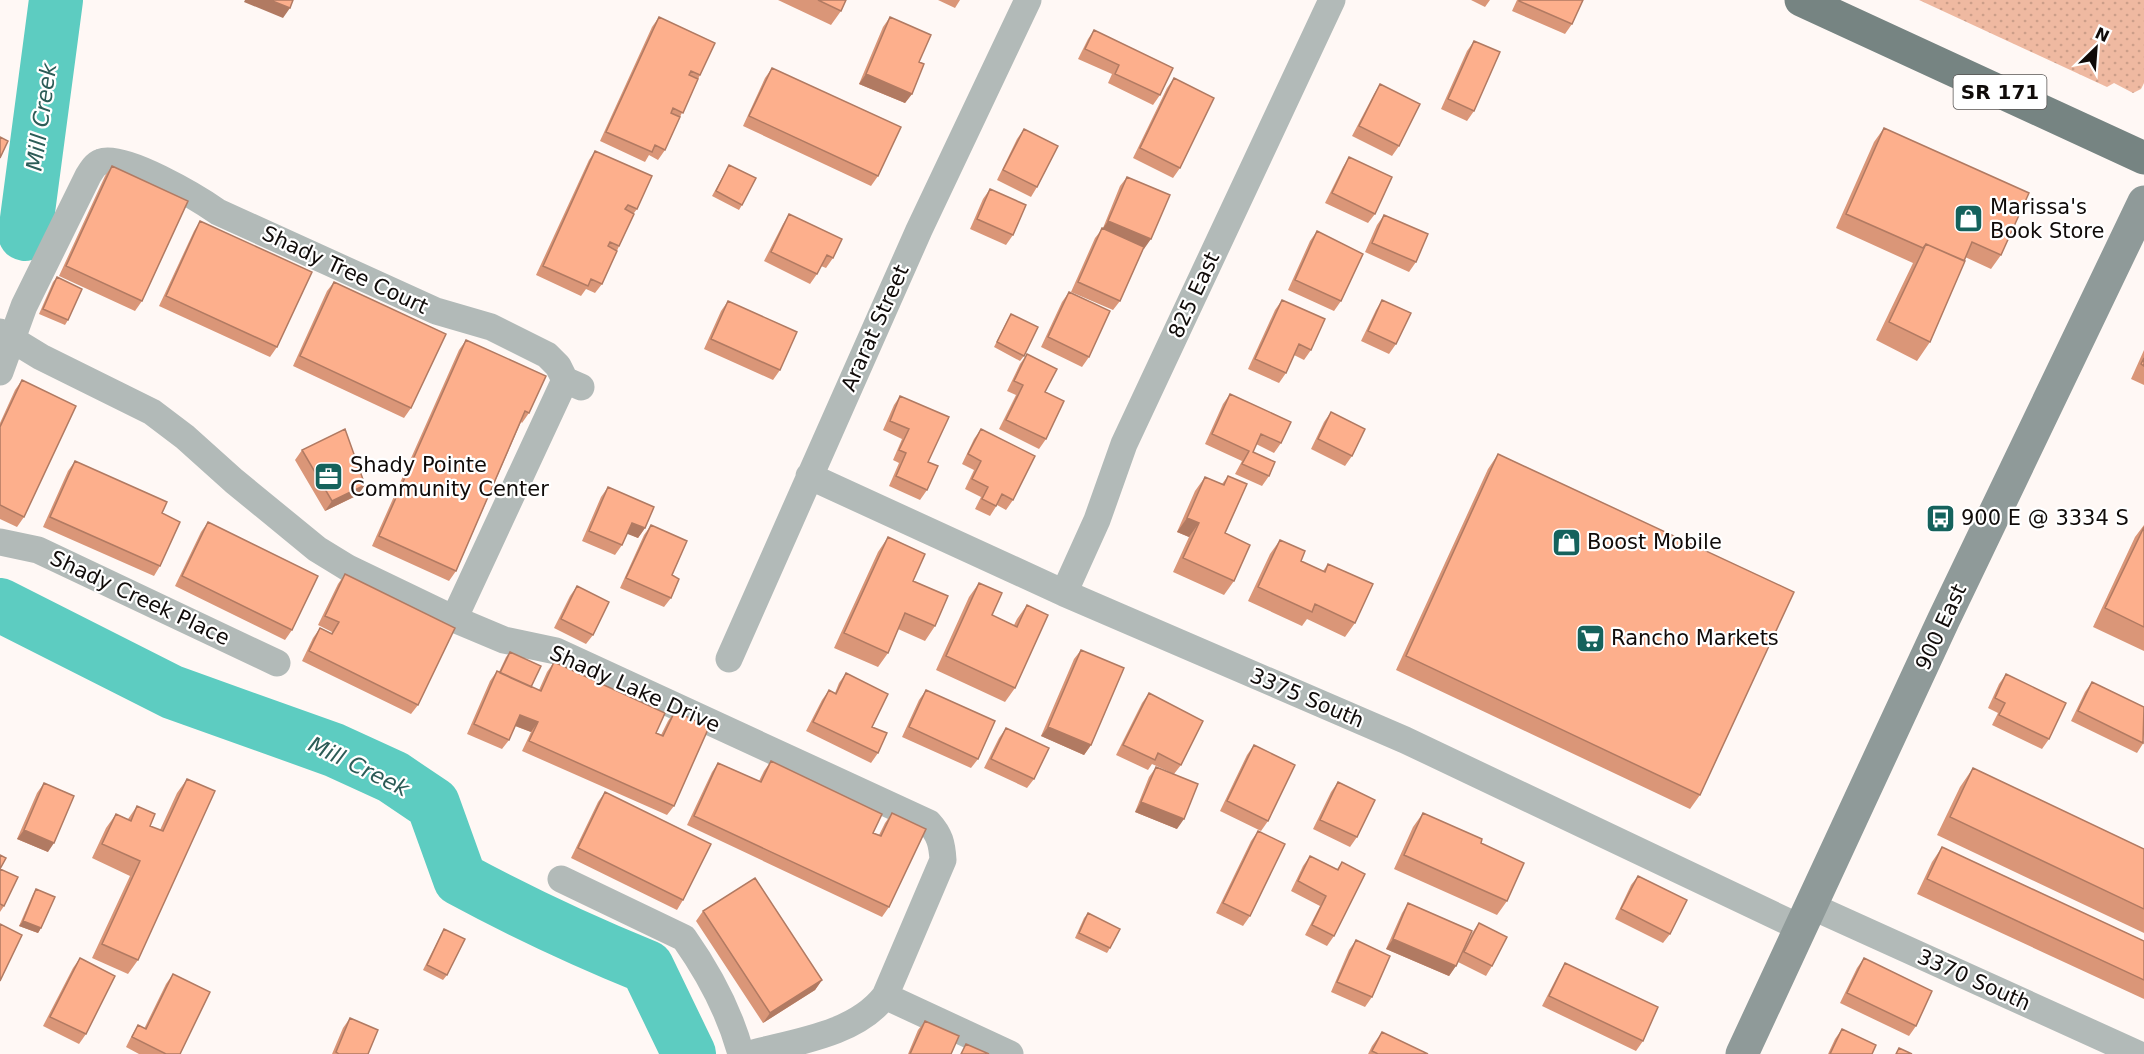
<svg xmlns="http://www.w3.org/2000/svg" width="2144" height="1054" font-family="'DejaVu Sans',sans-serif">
	<defs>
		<pattern id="grass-dots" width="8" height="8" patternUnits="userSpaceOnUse" patternTransform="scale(1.5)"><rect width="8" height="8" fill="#efb9a1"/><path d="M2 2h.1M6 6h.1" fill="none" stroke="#cc9e89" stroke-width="1.8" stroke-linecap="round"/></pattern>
	</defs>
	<rect width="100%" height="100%" fill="#fff8f5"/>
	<!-- grass -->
	<path fill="url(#grass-dots)" d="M1919,0H2144V83L2141,89L2133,93L2114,83L2107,87Z"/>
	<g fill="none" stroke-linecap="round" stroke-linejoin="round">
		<!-- river -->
		<path stroke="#5dccc1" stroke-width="54" d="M25,234L56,0
			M0,605L172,692L334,750L393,777L433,804L460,879C521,912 583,941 647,967L689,1054"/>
		<!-- street -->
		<path stroke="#b2bab8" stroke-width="27" d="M0,332L41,357L152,412L185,437L234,481L317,549L348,568L454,619L504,640L556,651L929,823C940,835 942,844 943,860L885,996C855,1035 794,1042 749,1054
			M0,372L24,306L88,176C91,171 95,164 101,162C123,153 198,198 218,212L436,311L491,327L547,355L558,366L565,380L581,387
			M809,476L1064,593L1405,740L1801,928
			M0,542L38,550L277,663
			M1064,593L1097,520L1124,444L1332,0
			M454,619L565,380
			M729,659L919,230L1028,0
			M561,879L684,938C708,972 730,1013 741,1054
			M1811,906L2138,1054
			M885,996L1010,1054"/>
		<!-- secondary -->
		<path stroke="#8f9a99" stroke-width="33" d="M1742,1054L1943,621L2144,202"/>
		<!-- primary -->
		<path stroke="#768482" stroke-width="33" d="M1801,0L2144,158"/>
	</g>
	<!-- wall -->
	<path fill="#da9678" d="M778,0H846L841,11L831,25Z
		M938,0H960L955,8Z
		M1471,0H1490L1485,7Z
		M1517,0H1583L1572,24L1565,34L1512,11Z
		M659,17L700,75L680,117L665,150L658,160L649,155L645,162L600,141L652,27Z
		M890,17L919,62L912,94L905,103L859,84L883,27Z
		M1094,30L1160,95L1153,105L1108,83L1112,74L1078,59L1088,39Z
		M1474,41V111L1467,121L1441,109L1467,51Z
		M772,68L878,176L871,186L743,126L765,78Z
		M1174,78L1180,168L1173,178L1133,158L1167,88Z
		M1380,84L1399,146L1392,156L1352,136L1374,94Z
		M1884,128L2001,255L1991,269L1965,257L1930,342L1917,361L1876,340L1913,263L1836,228L1874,142Z
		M1024,129L1037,187L1031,197L997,180L1017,139Z
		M595,151L637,209L634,213L602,284L595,293L586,289L581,296L536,275L589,160Z
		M1349,157L1375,214L1368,223L1325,203L1343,167Z
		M729,165L742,205L739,210L712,196Z
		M112,166L142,301L135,311L59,276L105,176Z
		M1127,177L1144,249L1143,248L1120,301L1113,310L1071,292L1095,238L1103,228L1120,186Z
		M990,189L1013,235L1006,245L970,229L983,199Z
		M789,214L833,258L826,268L821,266L817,274L810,284L764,261L783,224Z
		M1384,215L1416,262L1409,272L1365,252L1377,225Z
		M200,221L277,347L270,357L159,306L194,231Z
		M1317,231L1341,301L1334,311L1288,290L1310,241Z
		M57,277L68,320L65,325L39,314L53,282Z
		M334,282L411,408L404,418L293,366L327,291Z
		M1069,292L1089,357L1082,367L1041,347L1062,302Z
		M1282,300L1311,350L1304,360L1294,355L1286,373L1279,383L1248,369L1275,310Z
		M1382,300L1396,344L1389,354L1361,341L1376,310Z
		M728,301L780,370L773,380L704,349L721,311Z
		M1011,314L1024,356L1020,361L994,347L1008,319Z
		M466,340L529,413L522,423L521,422L456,571L449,581L372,546L459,350Z
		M2144,350V385L2131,379Z
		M1027,354L1045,392L1046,439L1039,449L999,429L1016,395L1007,391L1020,364Z
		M22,380L24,517L17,527L0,519V423L15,390Z
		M1230,394L1281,443L1274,453L1256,444L1253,452L1269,476L1262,486L1235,474L1242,461L1205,444L1223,404Z
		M900,396L928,462L927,490L920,500L889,486L899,463L893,460L902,439L883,430L894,405Z
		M1331,412L1352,456L1345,466L1311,449L1324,422Z
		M981,429L1013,500L1006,510L997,505L990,516L975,509L981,497L965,489L974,470L962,464L974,439Z
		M302,450L358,495L325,511L295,460Z
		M1498,454L1700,795L1690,809L1396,670L1488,469Z
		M75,461L162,513L160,566L154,576L43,527L68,471Z
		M1228,476L1225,533L1234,581L1224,595L1173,572L1189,537L1177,532L1195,491L1205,477L1222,484Z
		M608,487L645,528L638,538L627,533L622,545L615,555L582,541L601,497Z
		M208,522L292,630L285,640L175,586L201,532Z
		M651,525L672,575L671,598L664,607L620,588L644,535Z
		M2144,525V651L2093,627L2135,537Z
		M888,537L913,581L935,626L925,641L898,629L888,653L878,667L834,648L878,552Z
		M1280,540L1301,561L1323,571L1328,564L1355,623L1345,637L1307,619L1302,626L1248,601L1270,554Z
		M345,574L418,705L411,714L302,661L313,638L320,628L331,634L332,632L318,625L338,584Z
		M979,583L992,615L1014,625L1017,619L1027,605L1015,688L1005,702L936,670L969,597Z
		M577,586L593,635L586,644L554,628L570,596Z
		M1081,650L1091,745L1084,755L1041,736L1074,659Z
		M510,652L531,687L539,690L547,672L554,662L656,733L661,735L668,721L675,711L674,806L667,815L522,751L531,732L515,726L509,740L502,749L467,734L490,681L497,671L499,672L506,657Z
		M846,673L872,727L878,753L871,763L806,731L822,700L829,690L835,693L839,683Z
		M2006,674L2049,739L2042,749L1992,725L1998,713L1988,708L1999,684Z
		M2092,682L2144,742L2137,753L2071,721L2085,692Z
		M926,690L978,759L971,768L902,737L919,700Z
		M1149,693L1181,765L1174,774L1152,764L1148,770L1116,755L1142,703Z
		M1006,728L1034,779L1027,788L984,768L999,738Z
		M1254,745L1268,821L1261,831L1220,811L1247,755Z
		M771,761L873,833L879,835L885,823L892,813L889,907L882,917L687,825L712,772L718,763L759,781L764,771Z
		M1156,767L1177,829L1135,812L1149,777Z
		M1973,768L2144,849V933L1937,835L1960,787Z
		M187,779L138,960L128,974L92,958L130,876L92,858L106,828L116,814L128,819L137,806L150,826L160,830L177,793Z
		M1338,782L1357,837L1350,847L1313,829L1331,792Z
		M44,783L48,852L17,839L37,793Z
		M605,792L683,900L677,910L571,858L598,802Z
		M1423,813L1481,843L1507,901L1497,915L1394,869L1413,827Z
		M1258,831L1250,916L1243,926L1216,913L1251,841Z
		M1942,847L2144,941V999L1917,894L1932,862Z
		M0,855V869L4,906L0,912Z
		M1310,856L1337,869L1342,862L1334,936L1327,946L1305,935L1320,906L1291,891L1303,866Z
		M1638,876L1670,934L1663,943L1615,919L1631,885Z
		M36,889L41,928L38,933L19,926L33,894Z
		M1408,903L1459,959L1472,933L1479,923L1492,966L1486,976L1458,962L1449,976L1386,949L1402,913Z
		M703,911L822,980L815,990L763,1023L696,921Z
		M1088,913L1110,948L1107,953L1075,938L1084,918Z
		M444,929L447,975L443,980L423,970L441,934Z
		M1356,940L1372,997L1365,1007L1331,992L1349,950Z
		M80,958L86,1034L79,1044L43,1026L73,968Z
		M1864,958L1916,1026L1909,1036L1840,1003L1857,968Z
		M1565,963L1643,1041L1636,1051L1542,1006L1559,973Z
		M173,974L180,1054H139L126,1047L132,1035L138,1025L144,1029L166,984Z
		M350,1018L368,1054H332L343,1028Z
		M925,1021L951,1054H908L918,1030Z
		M1842,1029L1872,1054H1828L1835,1039Z
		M1382,1032L1428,1054H1368L1372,1046Z"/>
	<!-- shaded-wall -->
	<path fill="#b17a62" d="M245,0H270L290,8L283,18L244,2Z
		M866,74L912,94L905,103L859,84Z
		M1108,221L1151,239L1144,249L1101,231Z
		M365,485L358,495L325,511L332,501Z
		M1187,518L1199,523L1189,537L1177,532Z
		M632,523L645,528L638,538L625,533Z
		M520,715L538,722L531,732L513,725Z
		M1048,727L1091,745L1084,755L1041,736Z
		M1141,802L1184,819L1177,829L1135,812Z
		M24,830L54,843L48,852L17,839Z
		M23,921L41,928L38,933L19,926Z
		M1393,939L1456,966L1449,976L1386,949Z
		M822,980L815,990L763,1023L770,1013Z"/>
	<!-- building -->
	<path fill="#fdaf8c" stroke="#b17a62" stroke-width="1.5" d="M270,0H293L290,8Z
		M818,0H846L841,11Z
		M1519,0H1583L1572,24L1519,1Z
		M659,17L715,43L700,75L691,71L689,75L698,79L683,113L673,108L671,113L680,117L665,150L655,145L652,152L606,132Z
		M890,17L931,35L919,62L924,64L912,94L866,74Z
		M1094,30L1173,68L1160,95L1115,74L1119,65L1085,49Z
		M1474,41L1500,52L1474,111L1448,99Z
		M772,68L901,127L878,176L749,116Z
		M1174,78L1214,98L1180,168L1140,148Z
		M1380,84L1420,104L1399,146L1359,126Z
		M1884,128L2029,193L2001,255L1972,242L1964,261L1926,244L1923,248L1846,214Z
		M1024,129L1058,146L1037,187L1003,170Z
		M0,137L8,141L0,158Z
		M595,151L652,176L637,209L628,205L625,209L634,214L619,246L610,242L608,246L617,251L602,284L591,279L588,286L543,266Z
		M1349,157L1392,177L1375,214L1332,193Z
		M729,165L756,178L742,205L716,191Z
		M112,166L188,201L142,301L66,266Z
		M1127,177L1170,195L1151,239L1108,221Z
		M990,189L1026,205L1013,235L977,219Z
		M789,214L842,239L833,258L827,255L817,274L771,252Z
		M1384,215L1428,234L1416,262L1372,243Z
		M200,221L312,272L277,347L166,296Z
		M1102,228L1144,247L1120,301L1078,282Z
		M1317,231L1363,254L1341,301L1295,280Z
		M1926,244L1965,261L1930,342L1889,322Z
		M57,277L82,289L68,320L43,309Z
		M334,282L446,334L411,408L300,356Z
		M1069,292L1110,311L1089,357L1048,337Z
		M1282,300L1325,319L1311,350L1299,344L1286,373L1255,359Z
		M1382,300L1411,313L1396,344L1368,331Z
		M728,301L797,332L780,370L711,339Z
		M1011,314L1038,327L1024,356L997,342Z
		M466,340L546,376L529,413L525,411L456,571L379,536Z
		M1027,354L1057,369L1045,392L1064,401L1046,439L1006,420L1023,385L1014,381Z
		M2144,358V366L2141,364Z
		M22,380L76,406L24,517L0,505V427Z
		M1230,394L1291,422L1281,443L1261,434L1253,452L1275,462L1269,476L1242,464L1249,451L1212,434Z
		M900,396L949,417L928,462L938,466L927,490L896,476L906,453L899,450L909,429L890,421Z
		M1331,412L1365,429L1352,456L1318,439Z
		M345,429L365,485L332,501L302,450Z
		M981,429L1035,456L1013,500L1002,494L996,506L982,499L988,487L972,479L981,461L968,454Z
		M1498,454L1794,592L1700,795L1406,656Z
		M75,461L167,502L162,513L180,522L160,566L50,517Z
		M1228,476L1247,484L1225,533L1250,545L1234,581L1183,558L1199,523L1187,518L1205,477L1224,485Z
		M608,487L654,507L645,528L632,523L622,545L589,531Z
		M208,522L318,576L292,630L182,576Z
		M651,525L687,541L672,575L679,579L671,598L626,578Z
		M2144,527V627L2105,608Z
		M888,537L925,554L913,581L948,596L935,626L905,613L888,653L844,633Z
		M1280,540L1305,551L1301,561L1325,572L1328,564L1373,584L1355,623L1315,604L1312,612L1258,587Z
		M345,574L455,628L418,705L309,651L320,628L332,634L339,622L325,616Z
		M979,583L1002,593L992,615L1017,627L1027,605L1048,615L1015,688L946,656Z
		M577,586L609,602L593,635L561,619Z
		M1081,650L1124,668L1091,745L1048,727Z
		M510,652L541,666L531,687L500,673Z
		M554,662L665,713L656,733L663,736L675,711L709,727L674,806L529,741L538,722L520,715L509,740L474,724L497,671L541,691Z
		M846,673L888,694L872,727L887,733L878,753L813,722L829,690L836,694Z
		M2006,674L2066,703L2049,739L1999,715L2005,703L1995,698Z
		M2092,682L2144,707L2143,743L2078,711Z
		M926,690L995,721L978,759L909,727Z
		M1149,693L1203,721L1181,765L1158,753L1155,760L1123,745Z
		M1006,728L1049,748L1034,779L991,759Z
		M1254,745L1295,765L1268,821L1227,801Z
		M771,761L882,814L873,833L881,836L892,813L926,829L889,907L694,816L718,763L761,782Z
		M1156,767L1198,784L1184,819L1141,802Z
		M1973,768L2144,849V909L1950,817Z
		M187,779L215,791L138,960L102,944L140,861L102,844L116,814L131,821L137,806L155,814L150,826L163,831Z
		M1338,782L1375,800L1357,837L1320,820Z
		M44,783L74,796L54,843L24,830Z
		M605,792L711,844L683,900L578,848Z
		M1423,813L1482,839L1481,843L1524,863L1507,901L1404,855Z
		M1258,831L1285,844L1250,916L1223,903Z
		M1942,847L2144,941V980L1927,879Z
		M0,855L6,858L0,869L18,877L4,906L0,904Z
		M1310,856L1338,870L1342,862L1365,874L1334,936L1312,925L1326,896L1298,881Z
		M1638,876L1687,900L1670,934L1621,909Z
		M755,878L822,980L770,1013L703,911Z
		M36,889L55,897L41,928L23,921Z
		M1408,903L1472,931L1456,966L1393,939Z
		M1088,913L1120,929L1110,948L1079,933Z
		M1479,923L1507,937L1492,966L1464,952Z
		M0,924L22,935L0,981Z
		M444,929L465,939L447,975L427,965Z
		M1356,940L1390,956L1372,997L1337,982Z
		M80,958L115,976L86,1034L50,1017Z
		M1864,958L1932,991L1916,1026L1847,993Z
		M1565,963L1658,1007L1643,1041L1549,996Z
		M173,974L210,992L180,1054H166L132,1037L138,1025L146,1029Z
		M350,1018L378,1030L368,1054H339L336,1052Z
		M925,1021L959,1036L951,1054H910Z
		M1842,1029L1876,1045L1872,1054H1830Z
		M1382,1032L1428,1054H1378L1372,1051Z
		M966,1044L989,1054H961Z
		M1899,1048L1912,1054H1896Z"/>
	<!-- icons -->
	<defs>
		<symbol id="shop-square" viewBox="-11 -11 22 22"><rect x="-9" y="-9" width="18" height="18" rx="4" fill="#15625c" stroke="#fff"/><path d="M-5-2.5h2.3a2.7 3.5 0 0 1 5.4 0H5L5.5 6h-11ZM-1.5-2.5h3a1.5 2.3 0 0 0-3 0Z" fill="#fff"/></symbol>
		<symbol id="office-square" viewBox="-11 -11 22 22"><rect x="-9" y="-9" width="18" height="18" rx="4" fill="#15625c" stroke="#fff"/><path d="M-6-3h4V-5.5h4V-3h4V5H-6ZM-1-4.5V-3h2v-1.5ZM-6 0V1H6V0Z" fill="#fff"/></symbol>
		<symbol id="bus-square" viewBox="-11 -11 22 22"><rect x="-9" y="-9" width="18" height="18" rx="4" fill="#15625c" stroke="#fff"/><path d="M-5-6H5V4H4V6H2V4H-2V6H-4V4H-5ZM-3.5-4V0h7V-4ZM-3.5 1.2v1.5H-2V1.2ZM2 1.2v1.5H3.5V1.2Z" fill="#fff"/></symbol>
		<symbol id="supermarket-square" viewBox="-11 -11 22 22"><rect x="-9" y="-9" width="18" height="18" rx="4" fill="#15625c" stroke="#fff"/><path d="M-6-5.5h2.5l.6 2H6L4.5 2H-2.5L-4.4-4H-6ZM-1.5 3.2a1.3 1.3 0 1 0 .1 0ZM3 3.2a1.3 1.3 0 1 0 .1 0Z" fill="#fff"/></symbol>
	</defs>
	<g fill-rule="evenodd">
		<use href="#shop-square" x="1952" y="202" width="33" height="33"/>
		<use href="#office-square" x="312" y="460" width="33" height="33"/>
		<use href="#bus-square" x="1924" y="502" width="33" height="33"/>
		<use href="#shop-square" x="1550" y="526" width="33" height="33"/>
		<use href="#supermarket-square" x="1574" y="622" width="33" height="33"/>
	</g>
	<g text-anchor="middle" stroke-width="4.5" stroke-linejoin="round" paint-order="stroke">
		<!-- shield labels -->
		<rect fill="#fff" stroke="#585453" stroke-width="1.5" x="1953.5" y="75" width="93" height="34" rx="4.5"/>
		<g font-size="20" font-weight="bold" fill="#100b09">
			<text x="2000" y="99">SR 171</text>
		</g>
		<!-- poi labels -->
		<g font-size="21" fill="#100b09" stroke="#fff" text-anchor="start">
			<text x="1990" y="214">Marissa's<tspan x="1990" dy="24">Book Store</tspan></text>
			<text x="350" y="472">Shady Pointe<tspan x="350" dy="24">Community Center</tspan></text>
			<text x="1961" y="525">900 E @ 3334 S</text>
			<text x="1587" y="549">Boost Mobile</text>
			<text x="1611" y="645">Rancho Markets</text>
		</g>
		<!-- street labels -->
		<g font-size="21" fill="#100b09" stroke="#fff">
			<text transform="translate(345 270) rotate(25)" y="7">Shady Tree Court</text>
			<text transform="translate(1194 295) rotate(-65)" y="7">825 East</text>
			<text transform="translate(875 328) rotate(-66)" y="7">Ararat Street</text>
			<text transform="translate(140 598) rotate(25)" y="7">Shady Creek Place</text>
			<text transform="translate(1941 627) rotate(-65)" y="7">900 East</text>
			<text transform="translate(635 689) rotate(24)" y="7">Shady Lake Drive</text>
			<text transform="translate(1307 698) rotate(23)" y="7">3375 South</text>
			<text transform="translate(1974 980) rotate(24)" y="7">3370 South</text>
		</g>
		<!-- water labels -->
		<g font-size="22" font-style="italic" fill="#2c5c57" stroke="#fff">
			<text transform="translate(41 117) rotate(-82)" y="8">Mill Creek</text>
			<text transform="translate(359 766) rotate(26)" y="8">Mill Creek</text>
		</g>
	</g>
	<!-- north arrow -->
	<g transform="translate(2096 48) rotate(25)" stroke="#ffffff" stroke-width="4.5" paint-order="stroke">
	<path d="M0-4.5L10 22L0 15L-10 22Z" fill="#100b09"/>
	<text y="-9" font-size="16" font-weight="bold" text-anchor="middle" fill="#100b09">N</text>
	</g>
</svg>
